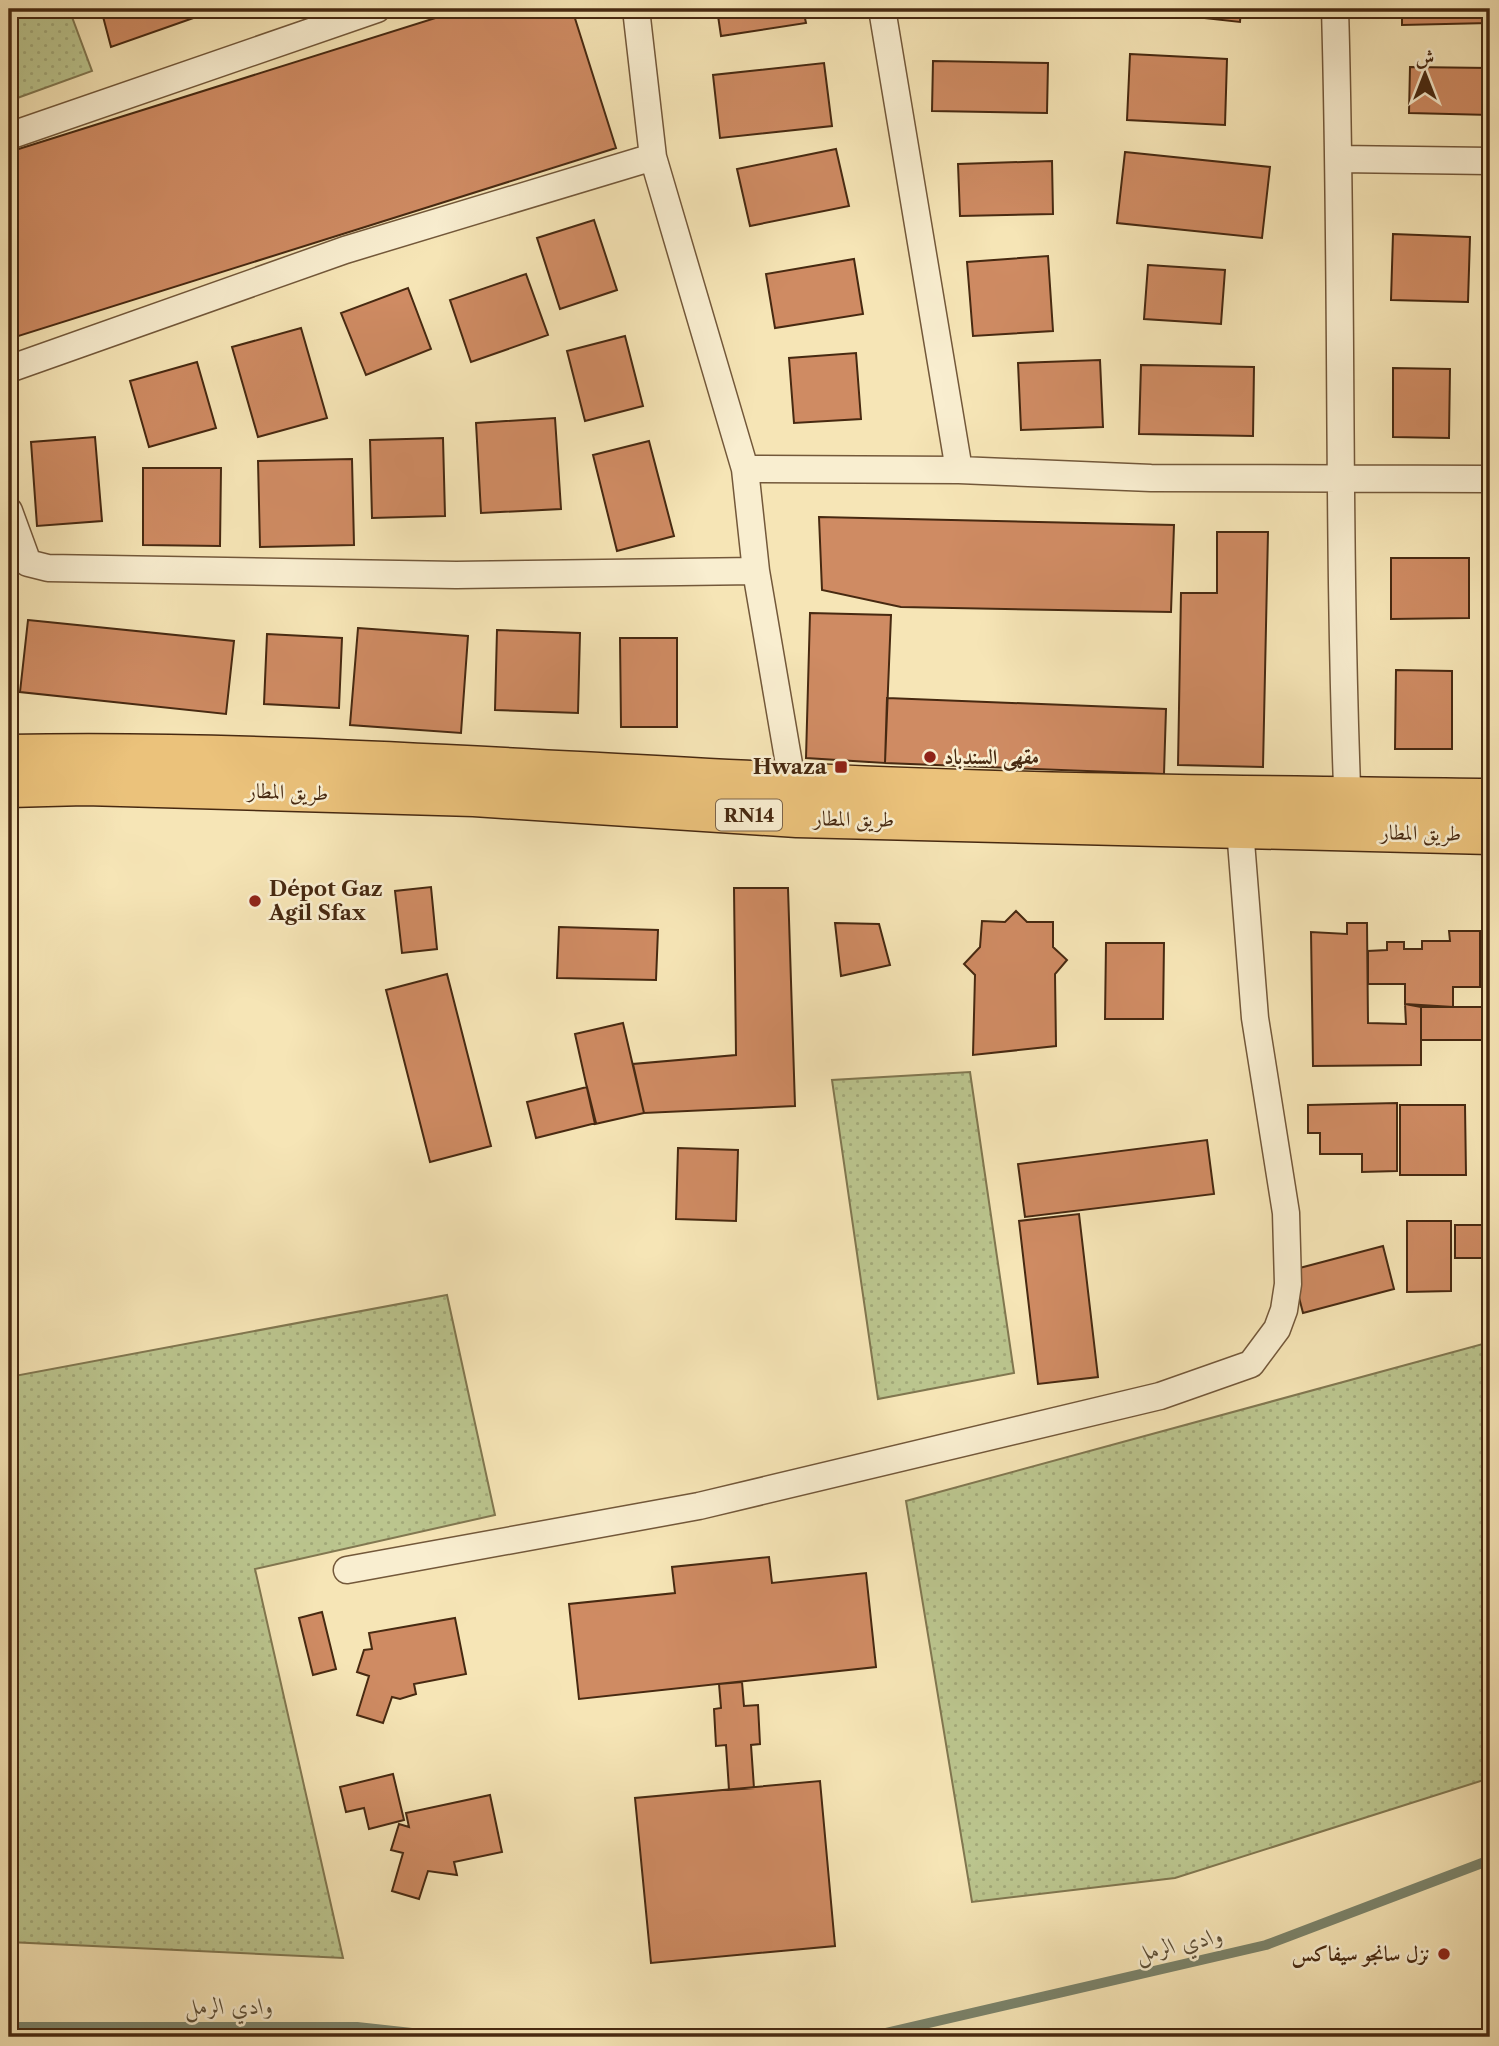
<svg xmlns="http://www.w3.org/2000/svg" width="1499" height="2046" font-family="'Libre Caslon Text',Amiri,serif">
	<defs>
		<pattern id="grass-dots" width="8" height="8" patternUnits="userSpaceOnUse" patternTransform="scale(1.75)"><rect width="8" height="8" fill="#bbc58e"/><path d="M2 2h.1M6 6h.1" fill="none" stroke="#a2a979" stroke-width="1.8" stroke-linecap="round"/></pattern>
	</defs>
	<rect width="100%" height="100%" fill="#f6e5b6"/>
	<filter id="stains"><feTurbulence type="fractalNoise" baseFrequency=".00286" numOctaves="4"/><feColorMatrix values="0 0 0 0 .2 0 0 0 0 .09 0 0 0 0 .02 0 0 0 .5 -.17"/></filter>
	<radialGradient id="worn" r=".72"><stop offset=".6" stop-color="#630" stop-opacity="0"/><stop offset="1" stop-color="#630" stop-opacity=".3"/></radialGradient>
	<!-- grass -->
	<path fill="url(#grass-dots)" stroke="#817750" stroke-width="2" d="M9,9H69L92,71L9,101Z
		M970,1072L1014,1373L878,1399L832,1080Z
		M447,1295L495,1515L255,1569L343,1958L9,1942V1377Z
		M1490,1342V1778L1175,1878L972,1902L906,1501Z"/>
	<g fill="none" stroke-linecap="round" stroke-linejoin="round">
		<!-- stream -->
		<path stroke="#7b846c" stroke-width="10" d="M9,2027H357L448,2037
			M868,2037L1266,1945L1490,1860"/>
	</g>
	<!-- building -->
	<path fill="#cf8b63" stroke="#472911" stroke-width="2" d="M101,9H219L111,47Z
		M464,9H572L616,148L9,339V152Z
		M717,9H803L806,23L721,36Z
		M915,9H1024V10L915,13Z
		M1122,9H1241L1240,22Z
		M1402,9H1488L1489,23L1402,25Z
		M1130,54L1227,59L1225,125L1127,120Z
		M933,61L1048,63L1047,113L932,111Z
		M824,63L832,126L720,138L713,75Z
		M1410,67L1490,68V115L1409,113Z
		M836,149L849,206L750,226L737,169Z
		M1125,152L1270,167L1262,238L1117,223Z
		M1052,161L1053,214L960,216L958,164Z
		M594,220L617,290L560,309L537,238Z
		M1393,234L1470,237L1468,302L1391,300Z
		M1048,256L1053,331L973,336L967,262Z
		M854,259L863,314L775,328L766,274Z
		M1148,265L1225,270L1221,324L1144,319Z
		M526,274L548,335L471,362L450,300Z
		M408,288L431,349L366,375L341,313Z
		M301,328L327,418L258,437L232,347Z
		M625,336L643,406L585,421L567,351Z
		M856,353L861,419L794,423L789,358Z
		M1100,360L1103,427L1021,430L1018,363Z
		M197,362L216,428L149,447L130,381Z
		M1141,365L1254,367L1253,436L1139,434Z
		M1393,368L1450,369L1449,438L1393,437Z
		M555,418L561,509L481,513L476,423Z
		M95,437L102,521L37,526L31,442Z
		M443,438L445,516L372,518L370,440Z
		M649,441L674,536L617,551L593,455Z
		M352,459L354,545L260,547L258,461Z
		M143,468H221L220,546L143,545Z
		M819,517L1174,525L1171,612L901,607L822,590Z
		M1217,532H1268L1263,767L1178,765L1181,593H1217Z
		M1391,558H1469V618L1391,619Z
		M810,613L891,615L885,763L806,758Z
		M28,620L234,641L226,714L20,692Z
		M358,628L468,636L461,733L350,725Z
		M497,630L580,633L578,713L495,710Z
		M267,634L342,638L339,708L264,704Z
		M620,638H677V727H621Z
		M1396,670L1452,671V749H1395Z
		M887,698L1166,709L1164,774L885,763Z
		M431,887L437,949L402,953L395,891Z
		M734,888H788L795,1106L644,1113L633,1064L736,1055Z
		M1016,911L1027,922H1053V947L1067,960L1055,974L1056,1046L973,1055L975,975L964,964L980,947L982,921L1005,922Z
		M835,923L879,924L890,965L841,976Z
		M1347,923H1367L1368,1023L1406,1024L1405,1004L1421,1007V1065L1313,1066L1311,932L1347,934Z
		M559,927L658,930L656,980L557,978Z
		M1449,931H1480V987H1453V1007L1405,1004V984H1368V951L1387,950V942H1404V949H1422V941H1450Z
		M1106,943H1164L1163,1019H1105Z
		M447,974L491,1146L430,1162L386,990Z
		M1421,1007H1490V1040H1421Z
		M623,1023L644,1113L595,1124L575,1034Z
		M587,1087L596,1123L536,1138L527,1102Z
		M1397,1103V1171L1362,1172V1154H1320V1133H1308V1105Z
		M1400,1105H1465L1466,1175H1400Z
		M1207,1140L1214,1194L1025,1217L1018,1164Z
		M678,1148L738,1150L736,1221L676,1219Z
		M1079,1214L1098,1377L1038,1384L1019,1221Z
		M1407,1221H1451V1291L1407,1292Z
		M1455,1225H1490V1258H1455Z
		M1383,1246L1394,1289L1303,1313L1292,1270Z
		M769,1557L772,1583L866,1573L876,1667L579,1699L569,1604L675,1593L672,1567Z
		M322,1612L336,1669L313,1675L299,1618Z
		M455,1618L466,1674L414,1684L416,1694L400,1699L392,1697L383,1723L357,1715L369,1676L357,1672L364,1650L372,1649L369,1633Z
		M742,1682L744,1706L758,1705L760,1744L751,1745L754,1788L729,1790L726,1745L716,1746L714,1709L721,1708L719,1684Z
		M393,1774L404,1820L369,1829L364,1808L346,1812L340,1787Z
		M820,1781L835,1946L651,1963L635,1798Z
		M490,1795L502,1852L454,1862L457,1875L428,1871L419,1899L392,1891L403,1853L391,1850L399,1824L409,1827L406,1813Z"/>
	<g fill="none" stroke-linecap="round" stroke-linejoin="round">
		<defs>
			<path id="minor" d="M636,9L653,157L745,469L756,571L795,799
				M882,9L959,470
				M1335,9C1343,277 1337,544 1348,812
				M9,136L377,9
				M1339,159L1490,161
				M9,369L345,250L653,157
				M745,469L959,470L1151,478L1490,479
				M9,511L28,563L48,568L456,575L756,571
				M347,1570L699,1506L1160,1396L1251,1364L1277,1329L1284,1310L1288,1284L1286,1213L1255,1018L1240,829"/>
			<path id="primary" d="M9,754C270,749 530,770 790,782C1024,794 1257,795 1490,798
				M9,788L85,786L474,797L797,818L1490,835"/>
		</defs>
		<!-- minor casing -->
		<use href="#minor" stroke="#73583a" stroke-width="29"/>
		<!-- primary casing -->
		<use href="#primary" stroke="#472911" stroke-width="41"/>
		<!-- minor -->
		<use href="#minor" stroke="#f9eed0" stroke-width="26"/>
		<!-- primary -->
		<use href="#primary" stroke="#ebc27b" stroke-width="38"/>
	</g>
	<!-- markers -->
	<g fill="#8f2418" stroke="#f9eed0" stroke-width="2.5">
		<circle cx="930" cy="757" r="7"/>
		<rect x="834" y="760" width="14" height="14" rx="3.5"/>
		<circle cx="255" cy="901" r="7"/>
		<circle cx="1444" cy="1954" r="7"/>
	</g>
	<g text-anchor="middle" stroke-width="5" stroke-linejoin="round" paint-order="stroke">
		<!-- shield labels -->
		<rect fill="#f9eed0" stroke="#7c644a" stroke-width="2" x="716" y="799.5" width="66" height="31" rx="5"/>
		<g font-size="19" font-weight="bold" fill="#472911">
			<text x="749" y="822">RN14</text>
		</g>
		<!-- poi labels -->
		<g font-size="21" font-weight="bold" fill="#472911" stroke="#f9eed0" text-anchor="start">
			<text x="944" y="764">مقهى السندباد</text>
			<text x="827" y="774" text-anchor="end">Hwaza</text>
			<text x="269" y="896">Dépot Gaz<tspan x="269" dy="24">Agil Sfax</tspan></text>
			<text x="1430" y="1961" text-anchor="end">نزل سانجو سيفاكس</text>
		</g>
		<!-- street labels -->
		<g font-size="21" fill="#472911" stroke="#f9eed0">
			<text transform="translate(288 792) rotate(2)" y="7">طريق المطار</text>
			<text transform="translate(854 819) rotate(1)" y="7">طريق المطار</text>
			<text transform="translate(1421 833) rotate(1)" y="7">طريق المطار</text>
		</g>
		<!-- water labels -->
		<g font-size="23" font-style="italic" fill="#5d4f37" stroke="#f9eed0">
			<text transform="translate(1179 1944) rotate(-13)" y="8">وادي الرمل</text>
			<text x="229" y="2014">وادي الرمل</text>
		</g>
	</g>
	<!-- margin -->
	<rect width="1499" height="2046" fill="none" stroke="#f6e5b6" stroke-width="35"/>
	<rect x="10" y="10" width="1478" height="2025" fill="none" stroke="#472911" stroke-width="3.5"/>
	<rect x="18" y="18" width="1464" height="2011" fill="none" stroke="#472911" stroke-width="2"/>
	<!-- north arrow -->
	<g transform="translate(1425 74)" stroke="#f9eed0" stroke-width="5" paint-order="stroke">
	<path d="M0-5L12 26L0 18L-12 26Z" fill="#472911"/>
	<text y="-10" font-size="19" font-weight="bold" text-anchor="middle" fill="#472911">ش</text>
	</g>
	<rect width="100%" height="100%" filter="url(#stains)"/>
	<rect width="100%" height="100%" fill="url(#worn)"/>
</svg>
